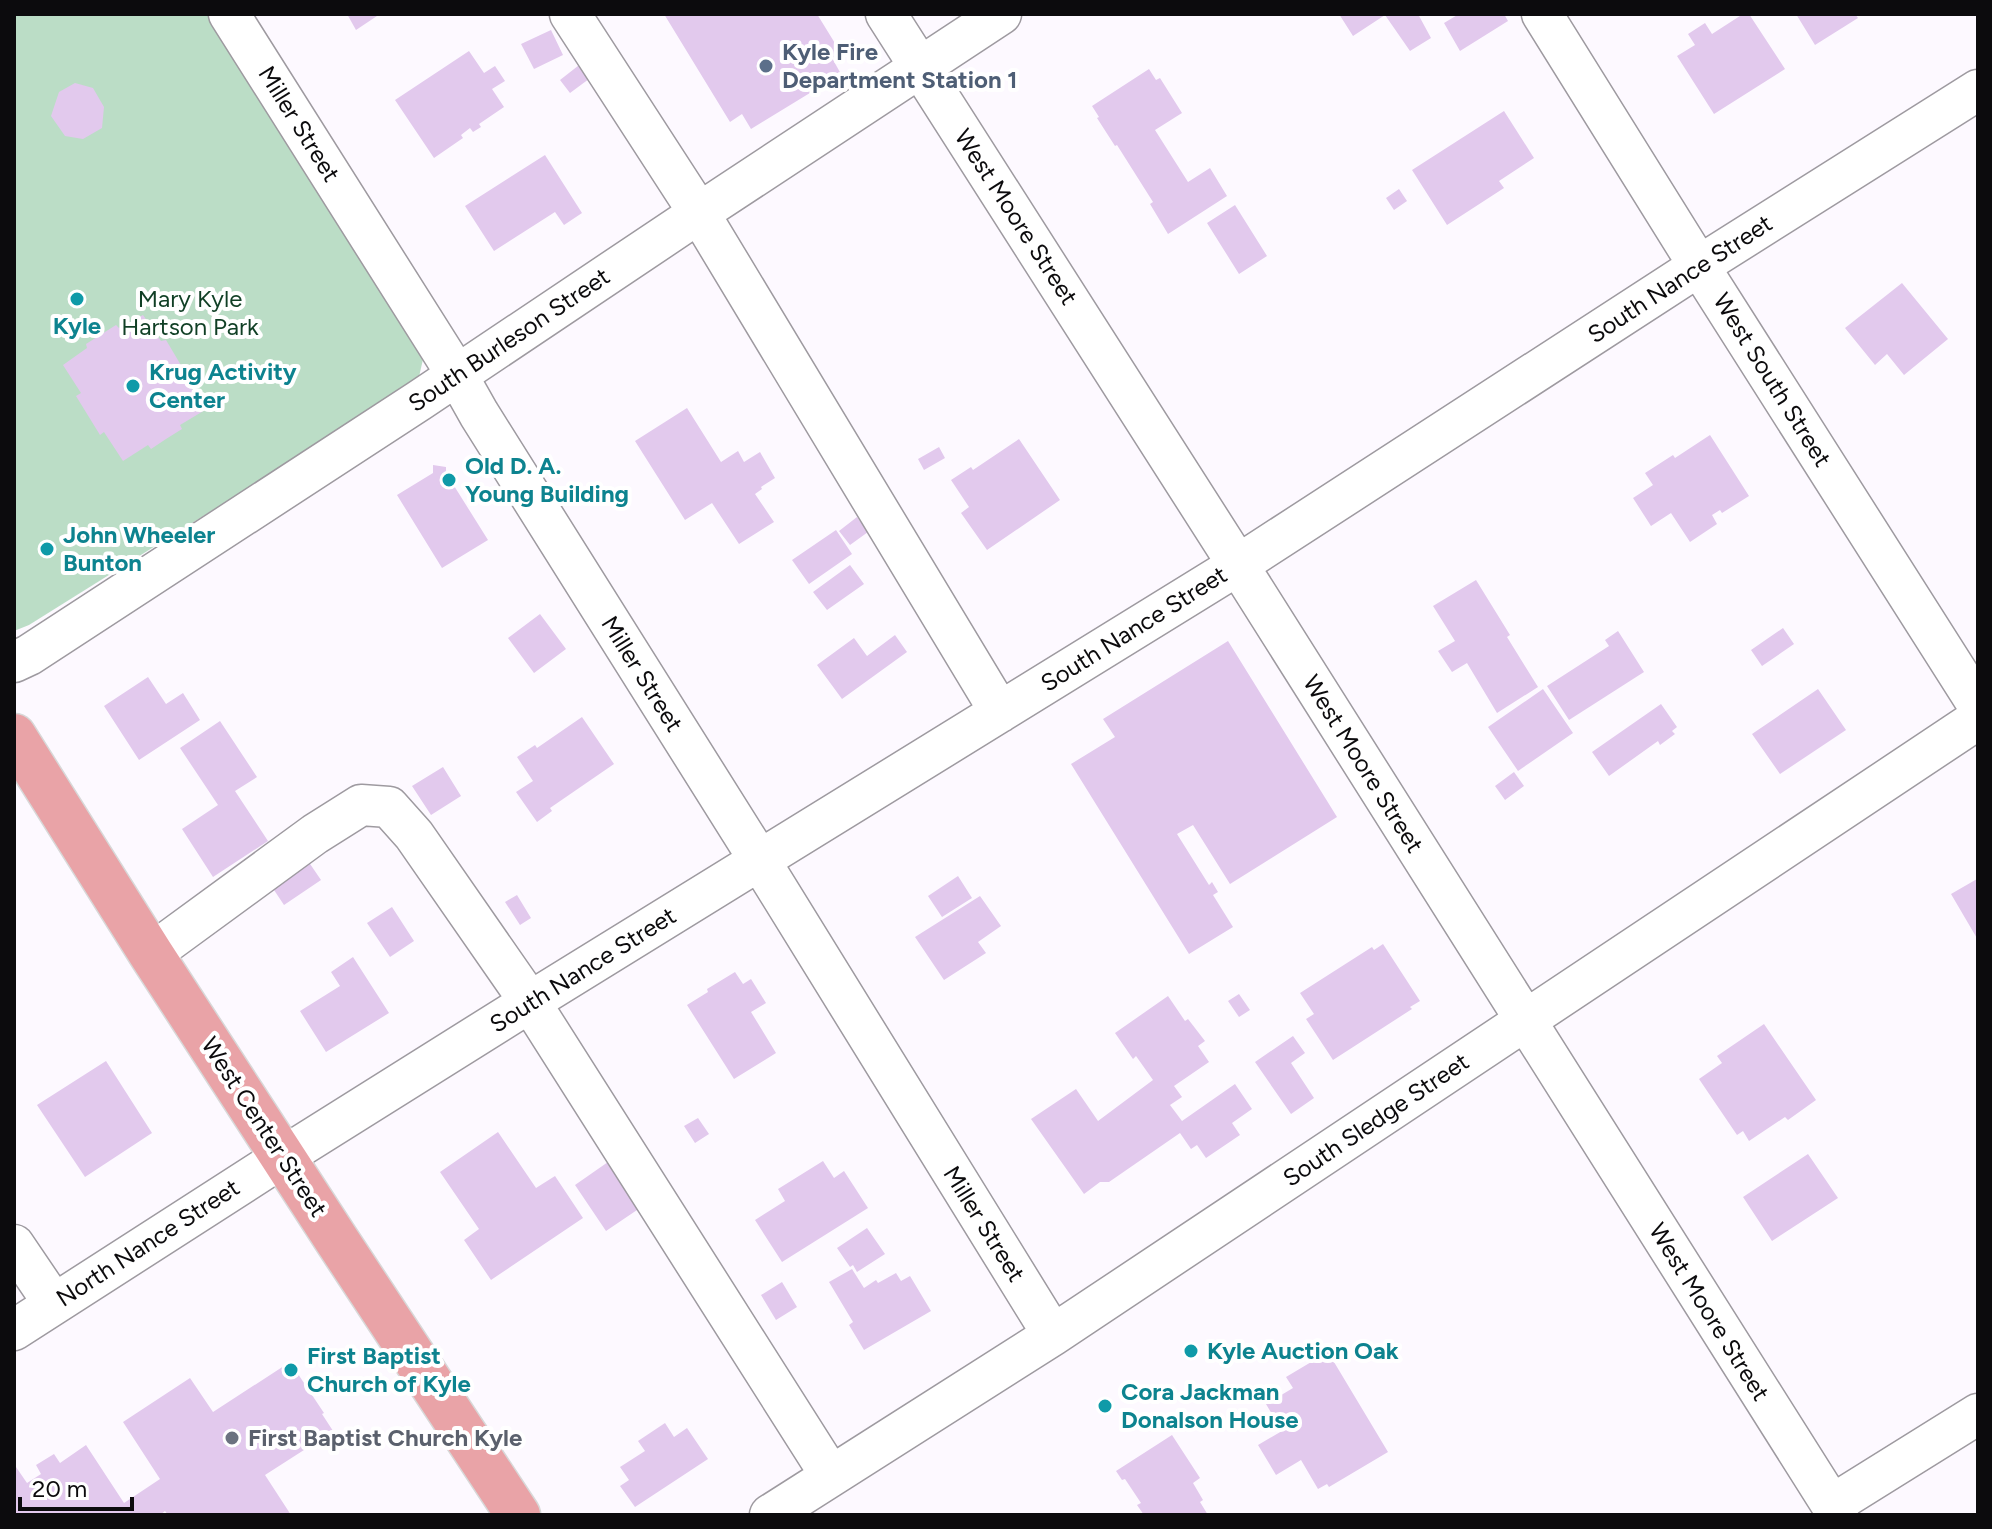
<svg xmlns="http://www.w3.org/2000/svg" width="1992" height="1529" font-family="Figtree,sans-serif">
	<rect width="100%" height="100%" fill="#fdf9ff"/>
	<!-- green -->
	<path fill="#bbddc6" d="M14,14H209L424,355L418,381L411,386L29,625L14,631Z"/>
	<!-- building -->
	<path fill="#e2c9ed" d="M347,14H380L356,30Z
		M664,14H817L841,53L832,58L841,74L751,129L742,114L730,122Z
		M1339,14H1418L1431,38L1410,51L1385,15L1353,36Z
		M1459,14H1504L1508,21L1460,51L1444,23Z
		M1743,14H1749L1785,69L1714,114L1677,56L1695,45L1688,34L1705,23L1712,34Z
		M1796,14H1855L1858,18L1815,45Z
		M551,30L563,55L534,69L521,44Z
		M469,51L484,73L495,66L505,81L492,89L504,107L479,124L481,127L473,132L470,128L461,135L463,138L434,158L395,100Z
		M583,62L593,76L570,93L560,80Z
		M1149,69L1156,80L1160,78L1182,113L1155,130L1188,182L1210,168L1227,196L1168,234L1150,204L1153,202L1117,145L1115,146L1097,118L1099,117L1092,106Z
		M75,83L93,88L104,107L102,128L83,139L65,136L51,116L59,92Z
		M1504,111L1534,158L1499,181L1504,188L1447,225L1412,170Z
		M545,155L582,213L564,225L555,212L494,251L465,206Z
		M1399,189L1407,201L1394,210L1386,198Z
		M1235,205L1267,256L1239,274L1207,223Z
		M1902,283L1948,339L1904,375L1887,354L1875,365L1845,328Z
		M143,315L161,341L166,340L188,377L186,380L205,410L180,425L182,429L166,439L151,449L148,445L123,461L104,432L100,435L76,396L81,393L63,365L87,348L86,344L116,325L119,328Z
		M687,408L721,462L738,451L744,462L760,452L775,478L761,487L762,489L755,494L774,522L739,544L712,503L685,520L635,441Z
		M1710,435L1749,496L1722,513L1720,510L1712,515L1717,524L1690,542L1671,513L1651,526L1633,498L1653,485L1645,473L1673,455L1675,458Z
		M1019,439L1060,500L987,550L961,513L969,507L951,480L971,467L973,470Z
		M939,447L945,458L924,470L918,459Z
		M433,465L446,467V473L488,540L442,568L397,495L433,473Z
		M857,517L868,532L850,545L839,531Z
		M836,530L852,554L809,584L792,560Z
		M850,565L864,584L827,610L813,592Z
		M1476,580L1510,635L1507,637L1538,687L1497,713L1467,663L1452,672L1438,651L1455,641L1433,606Z
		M540,614L566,649L534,673L508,638Z
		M1783,628L1794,644L1762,666L1751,650Z
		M1618,631L1644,672L1569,720L1547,686L1609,646L1605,640Z
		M895,635L907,652L842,699L817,665L854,638L867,656Z
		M1228,641L1337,817L1230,884L1193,825L1177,834L1209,885L1212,882L1218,892L1213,895L1233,927L1189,954L1071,764L1115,737L1103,719Z
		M148,677L166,704L183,693L200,720L139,760L104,706Z
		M1543,689L1573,733L1518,771L1488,727Z
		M1818,689L1846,730L1780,774L1752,734Z
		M1661,704L1677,727L1672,731L1675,734L1660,745L1658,741L1609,776L1592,752Z
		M582,717L614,764L550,808L552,811L537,822L516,792L533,781L517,757L535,745L537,748Z
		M220,721L257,777L235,791L268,841L213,877L182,829L218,805L180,748Z
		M443,767L461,796L431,815L412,786Z
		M1514,772L1524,786L1505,800L1495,786Z
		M306,858L321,880L284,905L270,884Z
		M958,876L972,898L942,917L928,896Z
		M1977,879L1978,881V940L1951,894Z
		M517,895L531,918L520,925L505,902Z
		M980,896L1001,926L978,942L986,953L944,980L915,937Z
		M392,907L414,941L390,957L367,923Z
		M1383,944L1420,1001L1410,1007L1412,1009L1333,1060L1306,1019L1314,1014L1300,993L1372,947L1374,950Z
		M353,957L389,1013L326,1052L300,1011L340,986L331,972Z
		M735,972L743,984L751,979L766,1003L751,1012L776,1053L734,1079L687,1005L708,992L707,989Z
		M1239,994L1250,1010L1239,1017L1228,1001Z
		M1168,996L1185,1021L1188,1019L1205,1041L1198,1046L1209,1062L1174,1086L1182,1097L1170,1105L1182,1121L1235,1084L1252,1109L1232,1123L1240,1135L1206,1158L1197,1145L1191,1149L1180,1133L1109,1182H1100L1084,1194L1031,1119L1076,1089L1098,1121L1153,1080L1136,1056L1133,1059L1115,1033Z
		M1764,1024L1816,1100L1788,1120L1785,1117L1749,1141L1743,1131L1737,1135L1699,1079L1722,1063L1717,1056Z
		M1293,1036L1305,1053L1291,1063L1314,1098L1291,1114L1255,1062Z
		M106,1061L152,1133L85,1177L37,1105Z
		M698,1118L709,1134L695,1143L684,1126Z
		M498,1132L536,1188L555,1176L583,1218L491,1280L464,1240L479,1229L440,1172Z
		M1808,1154L1838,1198L1772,1241L1743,1197Z
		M823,1161L834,1178L844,1171L868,1208L782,1262L755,1220L785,1201L778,1189Z
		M608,1162L640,1208L606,1231L575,1185Z
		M867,1228L885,1254L857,1272L853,1265L850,1267L837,1248Z
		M852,1269L864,1288L876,1280L878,1283L896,1273L901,1281L910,1276L931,1311L864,1350L849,1325L853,1322L829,1282Z
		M782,1282L797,1307L776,1320L761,1295Z
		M1328,1352L1388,1452L1329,1487L1327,1484L1318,1489L1301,1460L1276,1475L1258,1445L1282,1431L1266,1404L1293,1388L1286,1377Z
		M290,1362L324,1413L322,1414L335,1434L320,1445L318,1441L265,1475L291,1515H168L165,1511L160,1515H14V1469L16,1467L27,1483L41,1474L36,1465L54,1454L60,1463L86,1445L124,1503L160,1479L123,1422L190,1378L213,1412Z
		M665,1423L674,1437L687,1428L708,1459L635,1507L620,1486L629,1480L620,1467L645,1451L638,1441Z
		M1172,1435L1200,1478L1193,1483L1203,1500L1200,1502L1208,1515H1144L1137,1505L1141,1503L1125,1479L1122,1480L1116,1471Z"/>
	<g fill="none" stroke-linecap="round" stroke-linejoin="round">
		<defs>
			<path id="minor" d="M229,14L457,375L479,414L760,861L1053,1335
				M570,14L699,213L1000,712
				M886,14L1238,565L1838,1515
				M1542,14L1699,266L1978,705
				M14,662L29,655L420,400L699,213L1001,14
				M151,954L315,834L361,805L389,807L414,835L530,1002L831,1476
				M14,1245L54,1304
				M14,1330L283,1157L530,1002L1238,565L1699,266L1978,90
				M1832,1505L1978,1414
				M770,1515L1053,1335L1978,719"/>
			<path id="major" d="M14,736L151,954L336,1239L518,1515"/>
		</defs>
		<!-- minor casing -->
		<use href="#minor" stroke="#9e9aa0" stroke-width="43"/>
		<!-- major casing -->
		<use href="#major" stroke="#d8d8d8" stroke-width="47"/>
		<!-- minor -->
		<use href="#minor" stroke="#fff" stroke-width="40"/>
		<!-- major -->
		<use href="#major" stroke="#e9a3a7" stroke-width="44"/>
	</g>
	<!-- markers -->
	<circle fill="#5c6f8a" stroke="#fff" stroke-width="3" cx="766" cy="66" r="8"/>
	<g fill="#0f9aa8" stroke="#fff" stroke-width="3">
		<circle cx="77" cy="299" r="8"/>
		<circle cx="133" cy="386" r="8"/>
		<circle cx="449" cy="480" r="8"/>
		<circle cx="47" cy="549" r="8"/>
		<circle cx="1191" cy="1351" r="8"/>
		<circle cx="291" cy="1370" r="8"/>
		<circle cx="1105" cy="1406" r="8"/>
	</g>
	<circle fill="#6b7280" stroke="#fff" stroke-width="3" cx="232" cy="1438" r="8"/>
	<g text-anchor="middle" stroke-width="8" stroke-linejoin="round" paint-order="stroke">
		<!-- service labels -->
		<g font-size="24" font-weight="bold" fill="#4e5e75" stroke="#fff" text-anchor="start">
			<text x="782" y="60">Kyle Fire<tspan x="782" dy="28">Department Station 1</tspan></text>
		</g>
		<!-- street labels -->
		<g font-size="24" fill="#0c0b0d" stroke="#fff">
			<text transform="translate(299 124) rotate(58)" y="8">Miller Street</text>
			<text transform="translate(1016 217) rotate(57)" y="8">West Moore Street</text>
			<text transform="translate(1680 279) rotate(-33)" y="8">South Nance Street</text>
			<text transform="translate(509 340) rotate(-34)" y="8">South Burleson Street</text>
			<text transform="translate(1772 380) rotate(58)" y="8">West South Street</text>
			<text transform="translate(1134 629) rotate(-32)" y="8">South Nance Street</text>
			<text transform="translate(642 674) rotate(58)" y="8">Miller Street</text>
			<text transform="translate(1363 764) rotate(58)" y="8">West Moore Street</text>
			<text transform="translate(583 970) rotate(-32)" y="8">South Nance Street</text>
			<text transform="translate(1376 1120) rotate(-34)" y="8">South Sledge Street</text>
			<text transform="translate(264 1127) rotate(57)" y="8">West Center Street</text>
			<text transform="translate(984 1224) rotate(58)" y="8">Miller Street</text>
			<text transform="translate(148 1243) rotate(-33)" y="8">North Nance Street</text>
			<text transform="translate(1709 1312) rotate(58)" y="8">West Moore Street</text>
		</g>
		<!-- park labels -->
		<g font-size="24" fill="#103f25" stroke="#fff">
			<text x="190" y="307">Mary Kyle<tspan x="190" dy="28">Hartson Park</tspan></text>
		</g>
		<!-- culture labels -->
		<g font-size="24" font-weight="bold" fill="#0d838f" stroke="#fff" text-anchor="start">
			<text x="77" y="334" text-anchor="middle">Kyle</text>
			<text x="149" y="380">Krug Activity<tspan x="149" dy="28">Center</tspan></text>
			<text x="465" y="474">Old D. A.<tspan x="465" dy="28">Young Building</tspan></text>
			<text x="63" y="543">John Wheeler<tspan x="63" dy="28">Bunton</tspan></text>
			<text x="1207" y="1359">Kyle Auction Oak</text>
			<text x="307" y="1364">First Baptist<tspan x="307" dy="28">Church of Kyle</tspan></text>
			<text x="1121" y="1400">Cora Jackman<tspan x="1121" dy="28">Donalson House</tspan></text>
		</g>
		<!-- worship labels -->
		<g font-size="24" font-weight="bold" fill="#5b616d" stroke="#fff" text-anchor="start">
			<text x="248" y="1446">First Baptist Church Kyle</text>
		</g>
	</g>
	<!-- border -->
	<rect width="1992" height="1529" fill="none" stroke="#0c0b0d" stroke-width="32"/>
	<!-- scale -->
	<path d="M20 1497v12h112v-12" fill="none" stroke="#0c0b0d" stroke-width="4"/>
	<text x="32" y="1497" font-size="24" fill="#0c0b0d" stroke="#ffffff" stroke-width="6" paint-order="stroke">20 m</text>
</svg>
